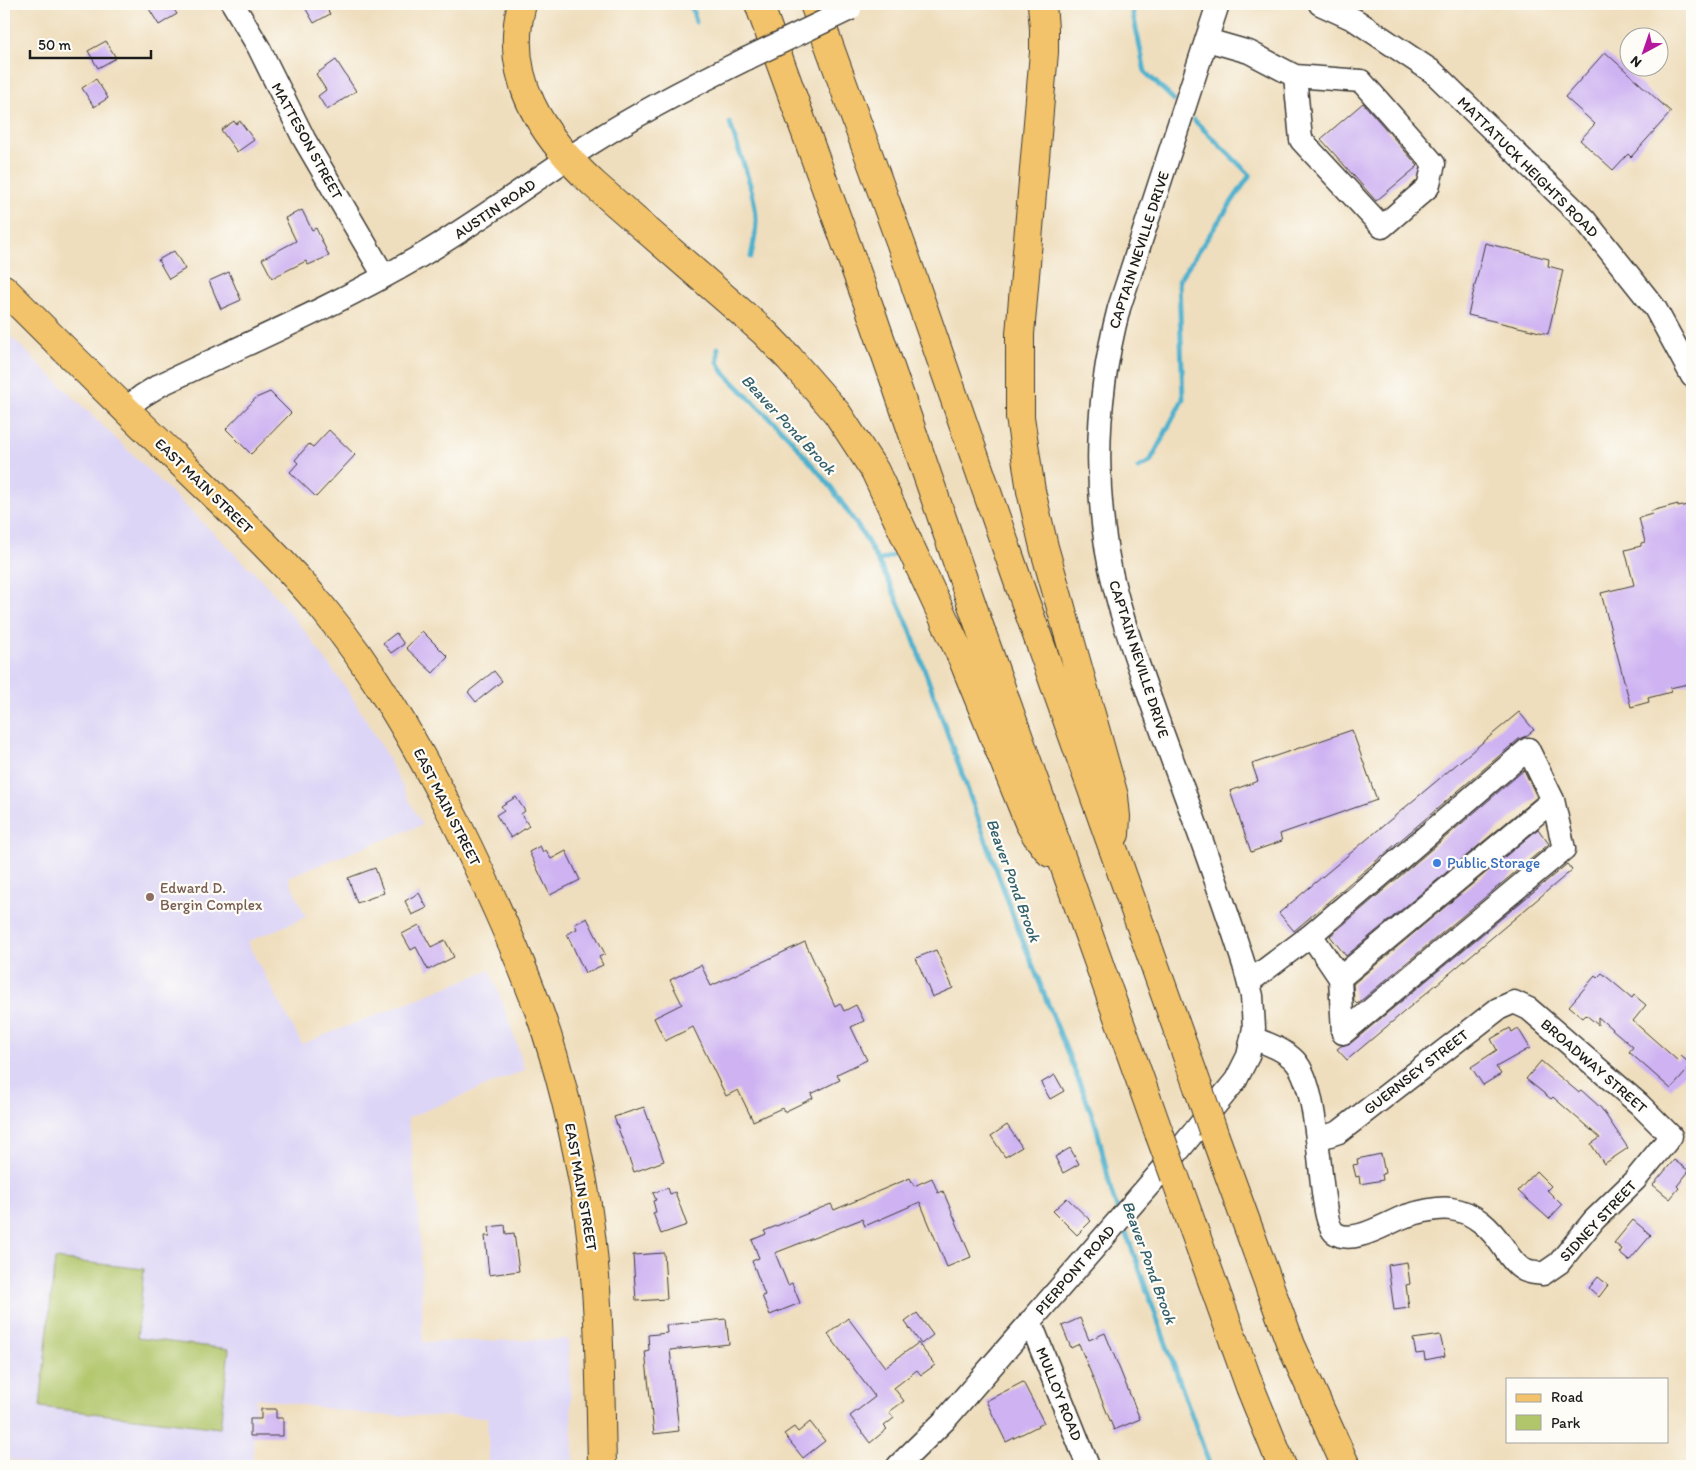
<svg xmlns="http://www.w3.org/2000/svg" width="1696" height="1470" font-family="Itim,sans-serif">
	<rect width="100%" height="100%" fill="#fdfcf7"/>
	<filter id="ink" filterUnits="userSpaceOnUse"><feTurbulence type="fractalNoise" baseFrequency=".02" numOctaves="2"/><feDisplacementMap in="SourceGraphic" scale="10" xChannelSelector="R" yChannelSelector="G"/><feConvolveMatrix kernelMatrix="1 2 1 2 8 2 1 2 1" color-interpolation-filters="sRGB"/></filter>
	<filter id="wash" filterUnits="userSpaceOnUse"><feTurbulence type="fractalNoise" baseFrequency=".0096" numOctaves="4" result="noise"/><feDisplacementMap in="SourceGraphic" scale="20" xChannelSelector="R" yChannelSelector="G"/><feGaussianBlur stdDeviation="1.12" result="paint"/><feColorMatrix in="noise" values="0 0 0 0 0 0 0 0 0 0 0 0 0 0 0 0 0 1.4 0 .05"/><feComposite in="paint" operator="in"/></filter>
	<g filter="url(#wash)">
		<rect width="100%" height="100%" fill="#efdebd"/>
		<!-- built -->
		<path fill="#ddd5f6" d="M4,330L264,582L304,630L351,695L383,749L422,825L288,877L306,917L247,942L302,1044L490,970L507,1015L525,1070L408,1118L420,1227L423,1342L568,1339L574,1466H489L487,1417L372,1415L256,1398L252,1466H39L4,1458Z"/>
		<!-- green -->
		<path fill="#b1c66a" stroke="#667143" d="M55,1259L144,1269L137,1338L229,1349L220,1428L40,1407Z"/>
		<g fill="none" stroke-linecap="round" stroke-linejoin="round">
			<!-- stream -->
			<path stroke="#4eb1cd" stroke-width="5" d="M691,4L696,22
				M1131,4L1145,72L1174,100
				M730,123C738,151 751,179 755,208C758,224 754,241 751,257
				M718,348V362L724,373L788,436L831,487L865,537L890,584L911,632L1015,921L1086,1099L1097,1129L1112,1194L1118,1211
				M1138,468L1150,462L1183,399L1179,280L1250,175L1194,120
				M878,561L892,556
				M1123,1224L1210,1466"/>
		</g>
		<g id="blocks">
			<!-- building -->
			<path fill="#ceb2f2" d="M146,4H170L177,14L159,25Z
				M303,4H324L330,14L314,23Z
				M106,41L116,58L98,68L88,51Z
				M1605,52L1671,112L1631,157L1628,154L1613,170L1580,140L1595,124L1565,97Z
				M336,60L356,91L327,110L318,96L326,90L316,74Z
				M96,79L108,98L94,107L82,88Z
				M1363,103L1418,166L1376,201L1321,139Z
				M234,121L236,124L240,121L254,140L237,152L221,130Z
				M302,210L312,230L316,228L329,256L308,265L306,261L272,278L262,259L296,241L285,218Z
				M1485,243L1549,259L1548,266L1563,270L1548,334L1468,315Z
				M174,251L185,269L169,279L158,260Z
				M229,272L241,300L221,309L209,281Z
				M270,392L291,413L251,454L226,429L256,398Z
				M329,430L355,455L316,497L290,472L298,463L295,460L309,444L313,447Z
				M1678,504V507L1692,504V683L1670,688L1671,692L1648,698L1649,702L1631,707L1601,593L1634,585L1625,550L1641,546V543L1645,542L1639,518L1652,514L1651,511Z
				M422,631L448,657L433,673L406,648Z
				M396,633L404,644L391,653L383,643Z
				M494,671L502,681L476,702L468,692Z
				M1519,712L1534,730L1526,736L1519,739L1294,931L1279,913Z
				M1352,730L1377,800L1280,834L1282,841L1251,852L1230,791L1258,781L1252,764Z
				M1524,770L1537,797L1346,956L1330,936Z
				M516,797L525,811L521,814L529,826L511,838L496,815L504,810L501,806Z
				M1538,829L1549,844L1357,1004L1354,1001L1353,984Z
				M540,846L543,852L546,850L551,859L566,851L580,880L550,895L529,852Z
				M1567,864L1572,870L1347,1060L1337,1049L1341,1046L1351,1043Z
				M375,868L384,893L357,903L348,878Z
				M419,893L427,908L412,915L405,901Z
				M587,918L605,954L599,957L603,965L585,973L567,934L577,929L575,924Z
				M419,925L431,947L445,940L454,957L428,970L416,947L411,950L402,934Z
				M805,942L835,1006L840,1003L844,1011L856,1005L864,1021L851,1027L867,1060L837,1074L840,1080L811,1094L813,1098L784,1112L782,1108L753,1121L738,1090L726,1096L693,1027L665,1041L654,1018L682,1004L670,980L701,965L711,986Z
				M936,950L953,988L932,997L916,958Z
				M1602,973L1632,998L1634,995L1646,1005L1633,1021L1677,1060L1681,1056L1692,1065L1671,1089L1629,1052L1633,1047L1598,1017V1025L1586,1015L1583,1018L1569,1006L1595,976L1597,978Z
				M1510,1028L1512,1032L1518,1028L1530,1048L1496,1067L1501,1074L1483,1085L1471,1067L1497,1050L1491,1039Z
				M1541,1061L1578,1092L1581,1090L1601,1108L1628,1148L1604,1164L1591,1144L1600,1138L1553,1097L1551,1099L1526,1079Z
				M1055,1075L1064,1091L1050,1099L1041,1083Z
				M644,1107L664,1161L634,1172L614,1117Z
				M1007,1125L1022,1147L1005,1157L991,1136Z
				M1070,1148L1079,1164L1063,1173L1055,1157Z
				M1381,1154L1385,1173L1382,1174L1383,1180L1360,1184L1359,1176L1356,1177L1353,1165L1358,1164L1357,1159Z
				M1674,1160L1689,1171L1677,1186L1679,1188L1670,1199L1653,1185Z
				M1536,1171L1551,1186L1547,1190L1562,1205L1549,1219L1518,1191Z
				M910,1178L914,1186L932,1178L938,1193L943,1191L971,1257L947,1267L920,1202L865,1226L862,1219L775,1253L788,1285L792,1283L800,1303L770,1315L762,1296L765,1295L752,1261L759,1258L752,1240L766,1234L764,1231L831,1204L834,1210Z
				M668,1188L670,1194L675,1192L687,1225L661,1234L653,1213L656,1212L653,1201L656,1200L653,1193Z
				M1067,1198L1091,1221L1077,1235L1053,1211Z
				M1633,1220L1651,1235L1629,1261L1619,1253L1622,1249L1614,1243Z
				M505,1225L506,1234L514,1233L519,1271L489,1275L485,1236H490L489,1227Z
				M664,1253L667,1299L636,1301L633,1255Z
				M1407,1262L1410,1284L1406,1285L1409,1308L1394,1310L1388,1265Z
				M1598,1277L1608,1285L1599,1297L1589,1288Z
				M917,1313L933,1335L921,1344L905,1322Z
				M848,1318L885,1367L918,1343L935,1365L921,1375L917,1370L894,1388L904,1401L889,1412L894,1418L884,1426L887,1429L870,1443L850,1416L875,1397L828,1334Z
				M1080,1318L1089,1340L1105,1333L1140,1419L1114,1430L1079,1344L1071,1348L1062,1326Z
				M726,1319L729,1344L670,1350L679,1431L654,1434L645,1351L649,1350L648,1335L667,1333L666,1325Z
				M1440,1335L1445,1356L1425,1360L1424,1353L1416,1354L1413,1339Z
				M1023,1382L1044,1423L1006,1442L986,1401Z
				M261,1409H276V1418H283V1436H250V1419H261Z
				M810,1422L825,1441L803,1458L784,1434L794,1427L798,1432Z"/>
		</g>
	</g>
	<g filter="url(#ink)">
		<use href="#blocks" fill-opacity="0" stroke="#3c3934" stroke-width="1"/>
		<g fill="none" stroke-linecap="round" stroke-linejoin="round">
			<defs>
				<path id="minor" d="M233,4L259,48L304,139L384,276
					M1320,4L1355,20L1433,72L1585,220L1655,308L1692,376
					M1207,40L1249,52L1295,76L1301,140L1382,227L1428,187L1434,164L1361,81L1295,76
					M125,409L142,396L160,385C246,344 335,306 417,258C477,223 532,181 590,144C640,112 693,85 746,59
					M1340,978L1343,1033L1564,849L1553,800
					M1249,982L1311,935L1528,749L1553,800L1340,978L1311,935
					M1253,1038C1268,1044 1284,1049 1295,1061C1324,1093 1316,1219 1335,1233C1353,1246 1388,1222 1406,1216C1419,1212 1437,1207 1451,1209C1475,1212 1491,1229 1504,1248C1509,1256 1516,1266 1524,1270C1529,1273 1538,1273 1543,1274L1559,1263L1594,1220L1635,1180L1671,1136L1639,1104L1529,1009L1514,1002L1498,1009L1339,1132L1318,1139
					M1030,1321L1088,1466
					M898,1466L944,1421L1176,1154L1236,1080L1248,1056L1254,1028L1252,996L1244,965C1218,882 1187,800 1157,718C1138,664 1117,609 1107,552C1093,469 1098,388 1119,308L1218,4"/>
				<path id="major" d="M4,289C61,346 118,403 176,458C225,506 277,553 321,606C375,671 417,746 456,822C486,883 515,946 539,1011C561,1073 576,1139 587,1205C600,1291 600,1379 602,1466"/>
				<path id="highway" d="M522,4C502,77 542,137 595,185L765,333L789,358L837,413L875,471L963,660L1029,823L1036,835L1050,853
					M759,4L871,312L981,631L1159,1133
					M814,4L902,247L1022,593L1198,1087
					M1042,4L1044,29V52L1020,334V417L1031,491L1044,547L1114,796L1116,817L1115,834
					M1213,1131L1291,1345L1346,1466
					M1175,1177L1250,1387L1282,1466"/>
			</defs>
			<!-- minor casing -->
			<use href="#minor" stroke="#3c3934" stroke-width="25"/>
			<!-- major casing -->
			<use href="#major" stroke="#3c3934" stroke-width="30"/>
			<!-- highway casing -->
			<use href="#highway" stroke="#3c3934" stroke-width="30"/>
			<!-- minor -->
			<use href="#minor" stroke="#fff" stroke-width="22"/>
			<!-- major -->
			<use href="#major" stroke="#f2c36a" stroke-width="28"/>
			<!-- highway -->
			<use href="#highway" stroke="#f2c36a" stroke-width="28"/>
			<defs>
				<path id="minor-bridge" d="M746,59L850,9"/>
				<path id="highway-bridge" d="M1198,1087L1213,1131
					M1159,1133L1175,1177"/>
			</defs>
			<!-- minor-bridge casing -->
			<use href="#minor-bridge" stroke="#3c3934" stroke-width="25" stroke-linecap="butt"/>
			<!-- highway-bridge casing -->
			<use href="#highway-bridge" stroke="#3c3934" stroke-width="30" stroke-linecap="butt"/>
			<!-- minor-bridge -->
			<use href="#minor-bridge" stroke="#fff" stroke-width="22"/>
			<!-- highway-bridge -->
			<use href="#highway-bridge" stroke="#f2c36a" stroke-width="28"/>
		</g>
	</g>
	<!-- markers -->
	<circle fill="#3f7fe0" stroke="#fdfcf7" stroke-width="2" cx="1437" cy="863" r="5"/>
	<circle fill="#8d6e63" stroke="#fdfcf7" stroke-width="2" cx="150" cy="897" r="5"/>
	<g text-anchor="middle" stroke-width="4.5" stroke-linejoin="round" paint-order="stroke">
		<!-- street labels -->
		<g font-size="15" fill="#1c1c1c" stroke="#fdfcf7">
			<text transform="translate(307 141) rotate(61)" y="5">MATTESON STREET</text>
			<text transform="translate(1528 167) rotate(45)" y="5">MATTATUCK HEIGHTS ROAD</text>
			<text transform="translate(495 209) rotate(-34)" y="5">AUSTIN ROAD</text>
			<text transform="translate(1139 250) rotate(-72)" y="5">CAPTAIN NEVILLE DRIVE</text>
			<text transform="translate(204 486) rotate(44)" y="5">EAST MAIN STREET</text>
			<text transform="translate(1139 659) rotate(72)" y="5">CAPTAIN NEVILLE DRIVE</text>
			<text transform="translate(447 807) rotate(63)" y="5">EAST MAIN STREET</text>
			<text transform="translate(1594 1066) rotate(41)" y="5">BROADWAY STREET</text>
			<text transform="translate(1416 1072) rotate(-38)" y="5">GUERNSEY STREET</text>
			<text transform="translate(581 1187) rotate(80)" y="5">EAST MAIN STREET</text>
			<text transform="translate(1598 1221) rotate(-47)" y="5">SIDNEY STREET</text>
			<text transform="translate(1075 1270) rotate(-49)" y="5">PIERPONT ROAD</text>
			<text transform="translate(1059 1394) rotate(68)" y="5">MULLOY ROAD</text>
		</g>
		<!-- shop labels -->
		<g font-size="15" fill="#366cbe" stroke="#fdfcf7" text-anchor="start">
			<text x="1447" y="868">Public Storage</text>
		</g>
		<!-- education labels -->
		<g font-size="15" fill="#785e54" stroke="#fdfcf7" text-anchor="start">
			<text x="160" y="893">Edward D.<tspan x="160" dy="17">Bergin Complex</tspan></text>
		</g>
		<!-- water labels -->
		<g font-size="16" font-style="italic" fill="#325f6c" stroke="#fdfcf7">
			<text transform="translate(789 424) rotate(47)" y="6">Beaver Pond Brook</text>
			<text transform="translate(1014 880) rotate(70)" y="6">Beaver Pond Brook</text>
			<text transform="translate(1150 1262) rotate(70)" y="6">Beaver Pond Brook</text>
		</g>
	</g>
	<!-- margin -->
	<rect width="1696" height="1470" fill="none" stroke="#fdfcf7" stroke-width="20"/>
	<!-- legend -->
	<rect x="1506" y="1378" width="162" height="65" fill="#fdfcf7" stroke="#a3a29f"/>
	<rect x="1516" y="1394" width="25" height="8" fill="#f2c36a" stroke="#a3a29f"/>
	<text x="1551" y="1402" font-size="15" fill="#1c1c1c">Road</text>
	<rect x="1516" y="1415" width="25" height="15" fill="#b1c66a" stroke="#a3a29f"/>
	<text x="1551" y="1428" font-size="15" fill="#1c1c1c">Park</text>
	<!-- north arrow -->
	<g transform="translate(1644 52) rotate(220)"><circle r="24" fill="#fdfcf7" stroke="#a3a29f"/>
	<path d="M0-4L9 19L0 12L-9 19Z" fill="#b5179e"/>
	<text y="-8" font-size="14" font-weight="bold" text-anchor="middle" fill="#1c1c1c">N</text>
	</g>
	<!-- scale -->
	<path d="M30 50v8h121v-8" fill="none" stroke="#1c1c1c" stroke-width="2.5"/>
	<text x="38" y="50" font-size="15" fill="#1c1c1c" stroke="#fdfcf7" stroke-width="4" paint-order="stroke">50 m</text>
</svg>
